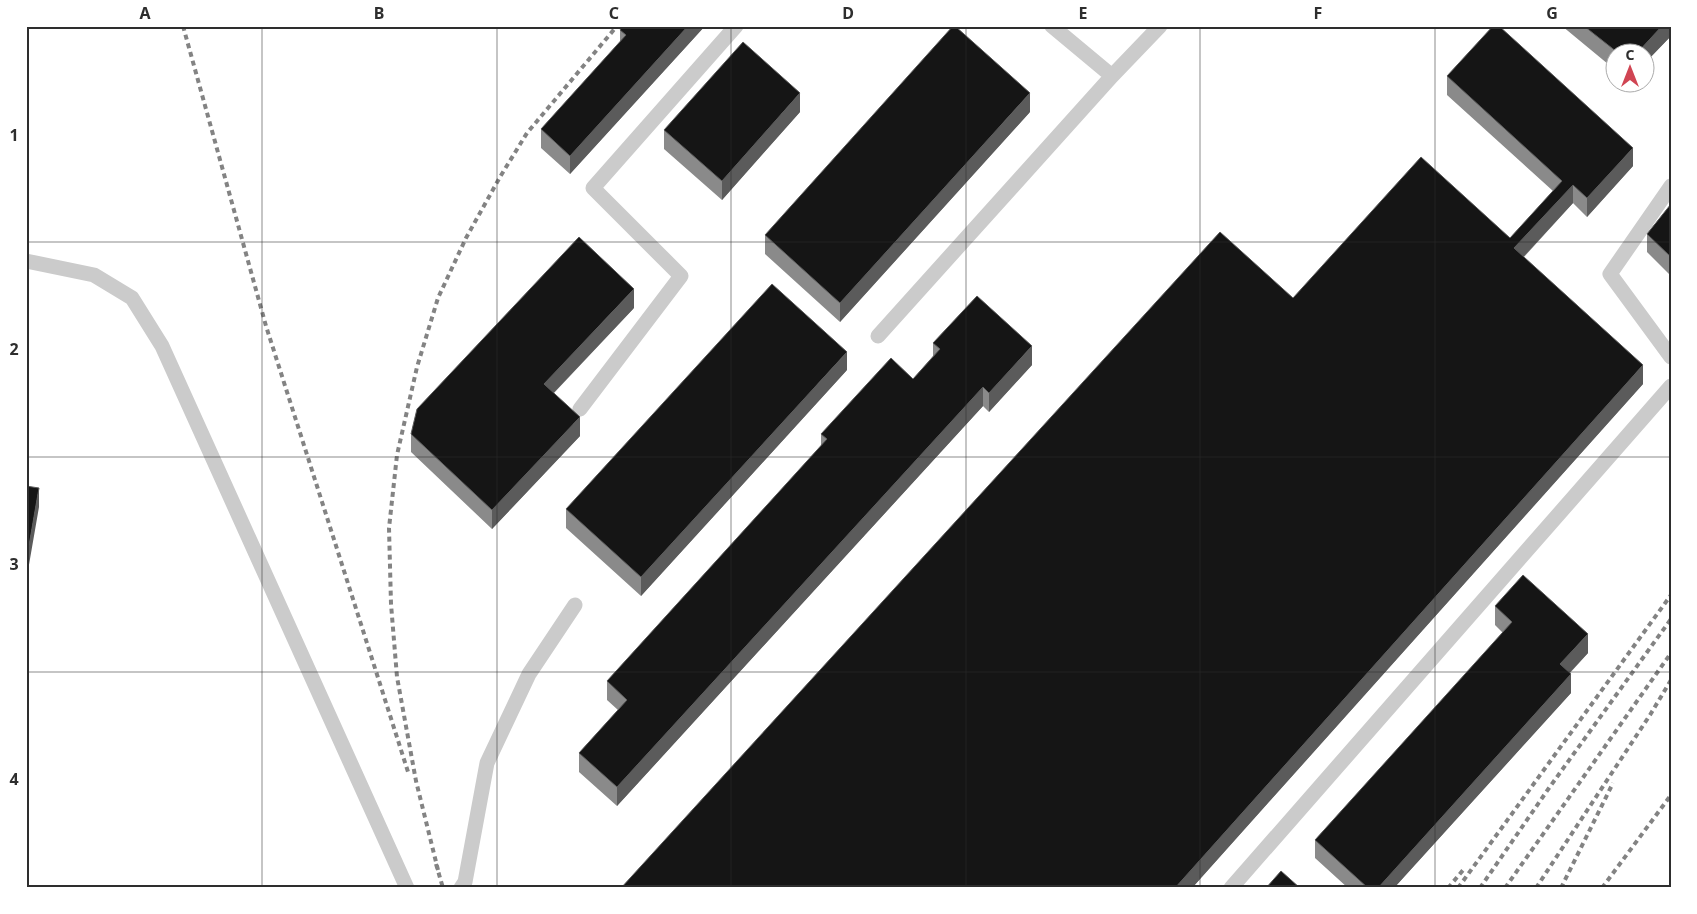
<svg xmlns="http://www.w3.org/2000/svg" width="1697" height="914" font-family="'Noto Sans',sans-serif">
	<rect width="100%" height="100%" fill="#fff"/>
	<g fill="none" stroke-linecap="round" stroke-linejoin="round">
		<!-- service -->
		<path stroke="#cbcbcb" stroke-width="15" d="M1112,76L1160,26
			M1671,186L1610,274L1671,357
			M26,261L94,275L132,298L162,346L407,888
			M878,336L1112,76L1052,26
			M580,409L681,276L593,188L736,26
			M461,888L465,882L487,763L529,674L575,605
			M1231,888L1671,386"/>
		<!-- rail -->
		<path stroke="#838383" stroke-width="4" stroke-dasharray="5 4" stroke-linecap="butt" d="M183,26L266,326L409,775
			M436,864L443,888
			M438,870L416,781L397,677L391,604L389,528L397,455L417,367L438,298L466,238L500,177L527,133L617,26
			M1448,888L1464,869
			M1458,888L1671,595
			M1480,888L1549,788L1671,619
			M1505,888L1671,653
			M1536,888L1650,715L1671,680
			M1561,888L1613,783
			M1602,888L1671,795"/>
	</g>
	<!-- wall -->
	<path fill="#8a8a8a" d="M705,26L570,174L541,148V129L620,42V30Z
		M1562,26H1671V36L1644,64V52H1614V69Z
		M1447,76L1633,166L1587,217L1573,203L1524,257L1643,384L1192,888H621L1293,298L1510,238L1553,191L1447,95Z
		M800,112L722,200L664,149V130Z
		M1030,112L840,322L765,254V235Z
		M1671,204V276L1647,252V234Z
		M634,308L554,393L580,436L492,529L411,452V434Z
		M933,343L1032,365L989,412L983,406L617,806L579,772V753L618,710L607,700V681L821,446V434L913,379L933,356Z
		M847,370L641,596L566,528V509Z
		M1495,606L1588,653L1570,673L1571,693L1394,888H1348L1315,858V840L1503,633L1495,625Z"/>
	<!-- shaded-wall -->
	<path fill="#5b5b5b" d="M688,26H705L570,174V156Z
		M1662,26H1671V36L1644,64V52H1638Z
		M800,93V112L722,200V181Z
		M1030,93V112L840,322V303Z
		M1633,148V166L1587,217V198Z
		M1573,185V203L1514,267V248Z
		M634,289V308L544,403V384Z
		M1032,346V365L989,412V393Z
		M847,352V370L641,596V577Z
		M1643,365V384L1192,888H1175Z
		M983,387V406L617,806V787Z
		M580,417V436L492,529V510Z
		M39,488V507L26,582V563Z
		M1588,634V653L1560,683V664Z
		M1571,674V693L1394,888H1378Z"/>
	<!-- building -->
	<path fill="#151515" stroke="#5b5b5b" d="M623,26H688L570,156L541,129L626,35L620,30Z
		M953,26H955L1030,93L840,303L765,235Z
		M1493,26H1499L1633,148L1587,198L1573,185L1514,248L1643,365L1175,888H621L1220,232L1293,298L1421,157L1510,238L1562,181L1447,76Z
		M1584,26H1662L1638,52H1617Z
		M743,42L800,93L722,181L664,130Z
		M1671,204V257L1647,234Z
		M579,237L634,289L544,384L580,417L492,510L411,434L417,409Z
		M772,284L847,352L641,577L566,509Z
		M977,296L1032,346L989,393L983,387L617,787L579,753L627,700L607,681L827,439L821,434L891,358L913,379L940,349L933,343Z
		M26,486L39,488L26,563Z
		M1523,575L1588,634L1560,664L1571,674L1378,888H1368L1315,840L1512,622L1495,606Z
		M1281,871L1300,888H1266Z"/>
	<!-- grid -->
	<path fill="none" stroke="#2e2e2e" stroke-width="1" stroke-opacity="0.55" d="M262,26V888M497,26V888M731,26V888M966,26V888M1200,26V888M1435,26V888M26,242H1671M26,457H1671M26,672H1671"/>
	<!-- border -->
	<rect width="1697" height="914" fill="none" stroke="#ffffff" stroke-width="55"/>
	<!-- north arrow -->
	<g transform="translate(1630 68)"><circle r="24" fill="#ffffff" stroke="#ababab"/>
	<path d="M0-4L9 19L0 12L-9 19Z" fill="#d04553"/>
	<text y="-8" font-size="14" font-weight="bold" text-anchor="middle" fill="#2e2e2e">С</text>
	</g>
	<rect x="28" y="28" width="1642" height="858" fill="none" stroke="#2e2e2e" stroke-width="2"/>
	<g font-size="16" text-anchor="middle" font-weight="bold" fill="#2e2e2e">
		<text x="145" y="19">A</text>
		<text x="379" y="19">B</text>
		<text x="614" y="19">C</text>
		<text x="848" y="19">D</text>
		<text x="1083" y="19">E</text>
		<text x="1318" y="19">F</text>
		<text x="1552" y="19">G</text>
		<text x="14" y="141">1</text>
		<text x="14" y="355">2</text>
		<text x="14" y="570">3</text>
		<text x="14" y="785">4</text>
	</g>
</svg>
